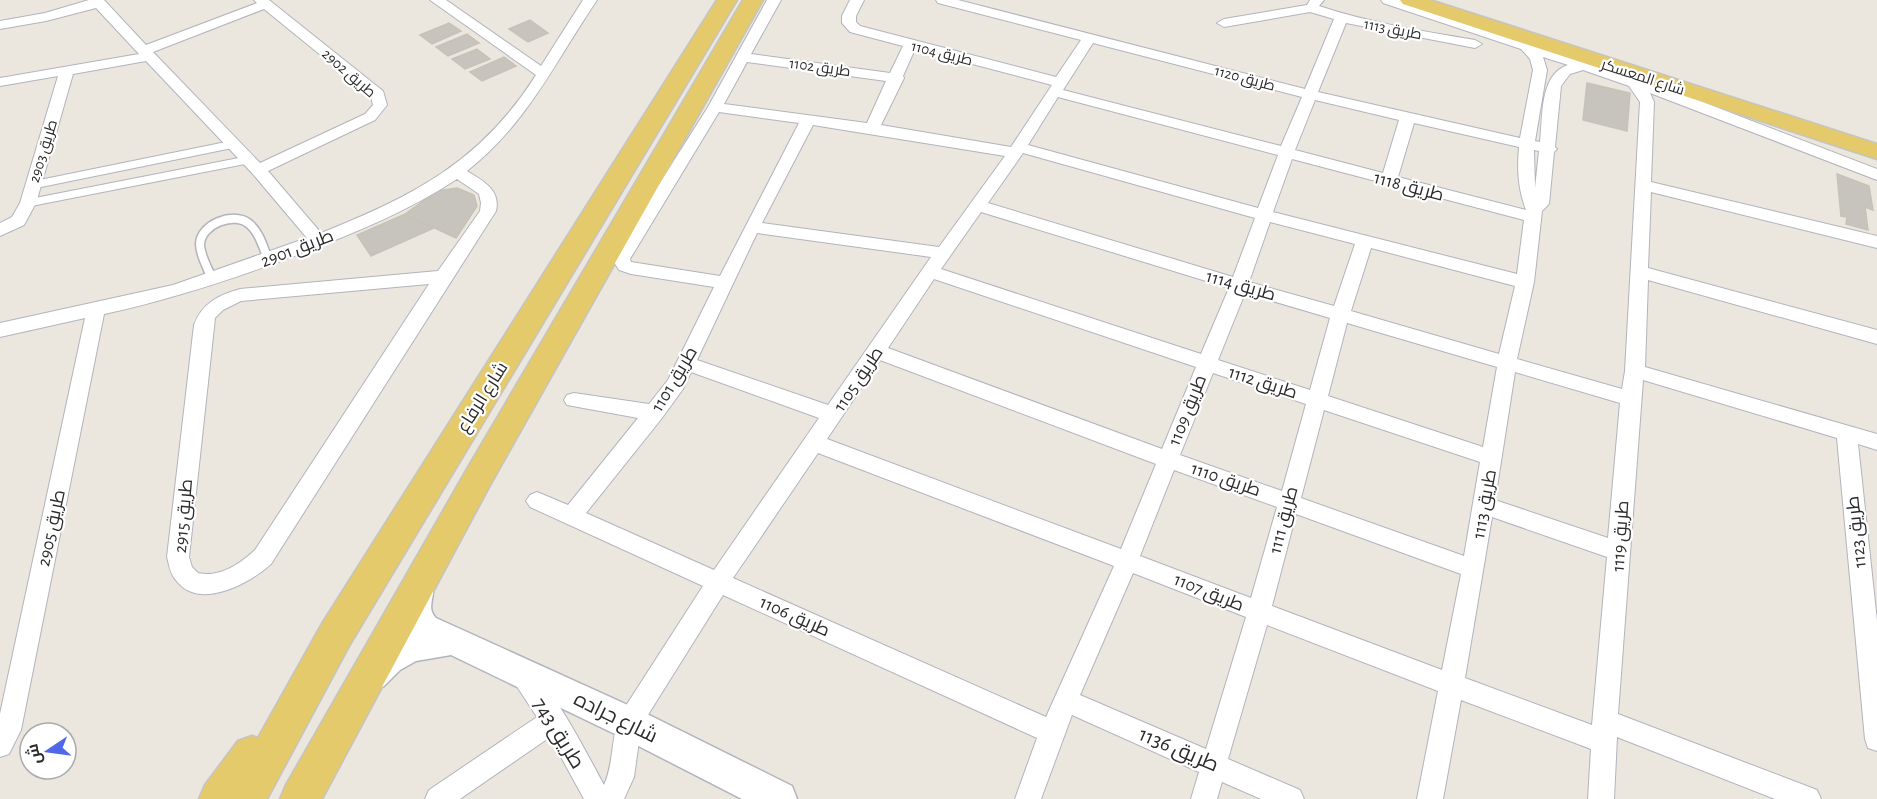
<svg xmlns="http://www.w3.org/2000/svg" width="1877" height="799" font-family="'Alegreya Sans',Cairo,sans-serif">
	<rect width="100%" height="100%" fill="#ebe6de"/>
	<!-- building -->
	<path fill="#c7c4bd" stroke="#c7c2b8" stroke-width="1.5" d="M530,20L548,33L528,42L509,29Z
		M449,23L461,31L432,44L420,35Z
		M467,34L479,43L448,56L436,47Z
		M477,49L490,59L465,69L452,59Z
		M504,57L516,66L482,81L470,72Z
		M1587,83L1630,93L1627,131L1583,120Z
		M1837,174L1869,186L1873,210L1865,207L1868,230L1846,224L1847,217L1841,216Z
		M457,188L474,195L477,206L456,238L405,214L437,191Z
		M405,214L434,228L371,256L357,235Z"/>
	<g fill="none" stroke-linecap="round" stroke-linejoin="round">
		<defs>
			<path id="lane-far1" d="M33,185L234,144
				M28,203L247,160"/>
			<path id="lane" d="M212,279C208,268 200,256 200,244C201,224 233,212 248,223C259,231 263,247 268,259"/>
			<path id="street" d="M89,0H104L146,45L257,3L254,0H269L383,91L387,105L375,120L268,171L321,233C413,196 481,162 536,75L430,0H446L541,66L583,0H597C555,62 527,124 467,171C483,181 501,190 496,211L271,564C249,584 198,612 175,579C170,573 169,564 167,557L194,325C202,303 219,295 240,289L438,271L480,211L481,203L479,194L457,179C410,210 357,232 305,252C239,277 173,299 104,314L21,730L9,754L0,757V714L85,318L0,337V323L173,285L307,238L252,173L146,61L73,74L36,203L24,225L0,236V223L12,217L20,203L58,76L0,86V78L139,54L96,8L46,21L0,29V21L45,13ZM264,9L371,96L373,105L365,114L260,163L153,52ZM429,284L255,550C240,564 219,578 198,573L192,567L189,557L215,318L223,310L241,301Z
				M767,0H781L751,54L890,73L903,46L850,32L842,23V16L850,0H864L856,16V22L860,26L1056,77L1081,40L938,3L936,0H958L1305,89L1334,19L1310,12L1224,27L1217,23L1224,19L1307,5L1310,0H1324L1319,6C1370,23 1422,31 1475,40L1482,44L1475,48L1346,23L1318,92L1520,138L1533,70L1530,59L1521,49L1383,3L1381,0H1401L1687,96L1877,169V180L1650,93L1654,102L1651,182L1877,236V248L1651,192L1648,268L1877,330V344L1648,280L1645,367L1877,434V450L1858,444L1877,621V751L1868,748L1865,739L1837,438L1643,380L1618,714L1817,790L1821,799H1775L1617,737L1614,799H1588L1591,749L1461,700L1443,799H1417L1438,691L1267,625L1228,759L1300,790L1304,799H1261L1222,782L1217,799H1191L1199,772L1072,715L1041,799H1015L1037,738L723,595L641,726L634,777L624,799H584L550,737L460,799H425L429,790L537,717L510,676L514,668L522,665C548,675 589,758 604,785C614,763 611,737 620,715L703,586L530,507L526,501L530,495L537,492L568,505L638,418L567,405L564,400L567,395L574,393L649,404L668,380L714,287L631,274L619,270L612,259L708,107ZM1093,43L1302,97L1281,146L1063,90ZM915,49L1052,85L1011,147L881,125L904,78L903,76ZM1543,57L1568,65C1539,74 1543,118 1540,142L1535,141L1547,70ZM747,62L886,81L867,123L724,104ZM1583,70L1629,86L1640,102L1625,371L1622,389L1517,359L1534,282L1542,211L1549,204L1554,152L1557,149L1555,147L1561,86L1570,74ZM1058,97L1278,155L1258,208L1028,145ZM1315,100L1399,120L1383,173L1295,150ZM719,112L799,123L720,276L631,262L630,259ZM1414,123L1519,147C1517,170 1518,188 1526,210L1398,177ZM813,125L1005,156L939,247L762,223ZM1534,150L1539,151L1535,188ZM1023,153L1255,218L1233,277L988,203ZM1292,159L1524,220L1517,274L1273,212ZM981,212L1229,288L1201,354L941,269ZM1270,222L1355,244L1334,306L1249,282ZM757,233L931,257L828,405L697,360ZM1371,248L1515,286L1499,354L1351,311ZM934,279L1196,367L1162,449L888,348ZM1245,293L1330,318L1310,390L1218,360ZM1347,323L1497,367L1483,447L1328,396ZM880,360L1156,464L1121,549L827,439ZM691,372L819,418L714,570L586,513L662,418L683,389ZM1515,372L1620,403L1608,538L1495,500ZM1213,373L1306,404L1282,491L1180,455ZM1324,410L1480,462L1464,556L1301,498ZM818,453L1114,566L1046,717L733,578ZM1174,470L1277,507L1251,598L1140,556ZM1296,514L1461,574L1442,670L1272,606ZM1492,517L1607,557L1592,725L1465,678ZM1133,573L1246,617L1206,749L1080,695Z"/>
			<path id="secondary" d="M420,572L431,576C439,594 424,606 436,618L641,711L792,786L797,799H742L617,735L451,655L416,661L400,670L384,686L372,691L360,686L355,675C366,652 386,642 409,633C393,617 401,594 409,576Z"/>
			<path id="primary" d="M717,0H737L349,646L267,799H199L205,785L238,741L252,736L258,738L323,622Z
				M743,0H763L489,487L322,799H280L286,785L467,469Z
				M1400,0H1430L1877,144V159L1403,4Z"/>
		</defs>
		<!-- lane-far1 casing -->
		<use href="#lane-far1" stroke="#b2b4bd" stroke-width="9"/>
		<!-- lane casing -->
		<use href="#lane" stroke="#b2b4bd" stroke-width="11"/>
		<!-- street casing -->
		<use href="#street" stroke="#b2b4bd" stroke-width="2"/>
		<!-- secondary casing -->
		<use href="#secondary" stroke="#b2b4bd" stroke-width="3"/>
		<!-- primary casing -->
		<use href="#primary" stroke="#c4c4c4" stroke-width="3"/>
		<!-- lane-far1 -->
		<use href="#lane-far1" stroke="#fff" stroke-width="7"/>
		<!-- lane -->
		<use href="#lane" stroke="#fff" stroke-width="8"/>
		<!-- street -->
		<use href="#street" fill="#fff" fill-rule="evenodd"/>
		<!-- secondary -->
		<use href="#secondary" fill="#fff" fill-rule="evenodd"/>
		<!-- primary -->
		<use href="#primary" fill="#e4ca6b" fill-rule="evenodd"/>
	</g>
	<g text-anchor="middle" stroke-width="4.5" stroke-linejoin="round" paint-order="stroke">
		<!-- far-street labels -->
		<g font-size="15" fill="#2b2b2b" stroke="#fff">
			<text transform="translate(1393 29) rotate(11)" y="5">طريق 1113</text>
			<text transform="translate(942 53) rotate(14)" y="5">طريق 1104</text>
			<text transform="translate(820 67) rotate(8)" y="5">طريق 1102</text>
			<text transform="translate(349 73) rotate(41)" y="5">طريق 2902</text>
			<text transform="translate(1643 77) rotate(18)" y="5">شارع المعسكر</text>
			<text transform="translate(1245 78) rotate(15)" y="5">طريق 1120</text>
			<text transform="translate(43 151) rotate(-73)" y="5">طريق 2903</text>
		</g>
		<!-- street labels -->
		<g font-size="18" fill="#2b2b2b" stroke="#fff">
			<text transform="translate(1409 186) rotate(15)" y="6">طريق 1118</text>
			<text transform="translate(297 248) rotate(-21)" y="6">طريق 2901</text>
			<text transform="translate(1241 285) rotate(16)" y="6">طريق 1114</text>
			<text transform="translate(674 379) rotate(-59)" y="6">طريق 1101</text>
			<text transform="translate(858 379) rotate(-56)" y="6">طريق 1105</text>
			<text transform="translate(1263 382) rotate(18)" y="6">طريق 1112</text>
			<text transform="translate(482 397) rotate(-58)" y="6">شارع الرفاع</text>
			<text transform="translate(1187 410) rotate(-68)" y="6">طريق 1109</text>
			<text transform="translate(1226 479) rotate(19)" y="6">طريق 1110</text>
			<text transform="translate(1484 504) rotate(-80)" y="6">طريق 1113</text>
			<text transform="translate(183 516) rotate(-85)" y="6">طريق 2915</text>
			<text transform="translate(1283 520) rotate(-75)" y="6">طريق 1111</text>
			<text transform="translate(51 528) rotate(-78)" y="6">طريق 2905</text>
			<text transform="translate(1856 532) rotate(-96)" y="6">طريق 1123</text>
			<text transform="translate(1620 536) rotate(-86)" y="6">طريق 1119</text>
			<text transform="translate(1209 592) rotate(22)" y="6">طريق 1107</text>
			<text transform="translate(795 616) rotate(24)" y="6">طريق 1106</text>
		</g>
		<!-- near-street labels -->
		<g font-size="21" fill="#2b2b2b" stroke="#fff">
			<text transform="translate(616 717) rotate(26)" y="7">شارع جراده</text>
			<text transform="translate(559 733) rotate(58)" y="7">طريق 743</text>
			<text transform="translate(1179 749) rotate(23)" y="7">طريق 1136</text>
		</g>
	</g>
	<!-- north arrow -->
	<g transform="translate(48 751) rotate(257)"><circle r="28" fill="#ffffff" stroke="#aaaaaa" stroke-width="1.5"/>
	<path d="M0-4.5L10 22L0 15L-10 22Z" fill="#4e68e9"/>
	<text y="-9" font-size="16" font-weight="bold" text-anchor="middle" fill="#2b2b2b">ش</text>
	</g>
</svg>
